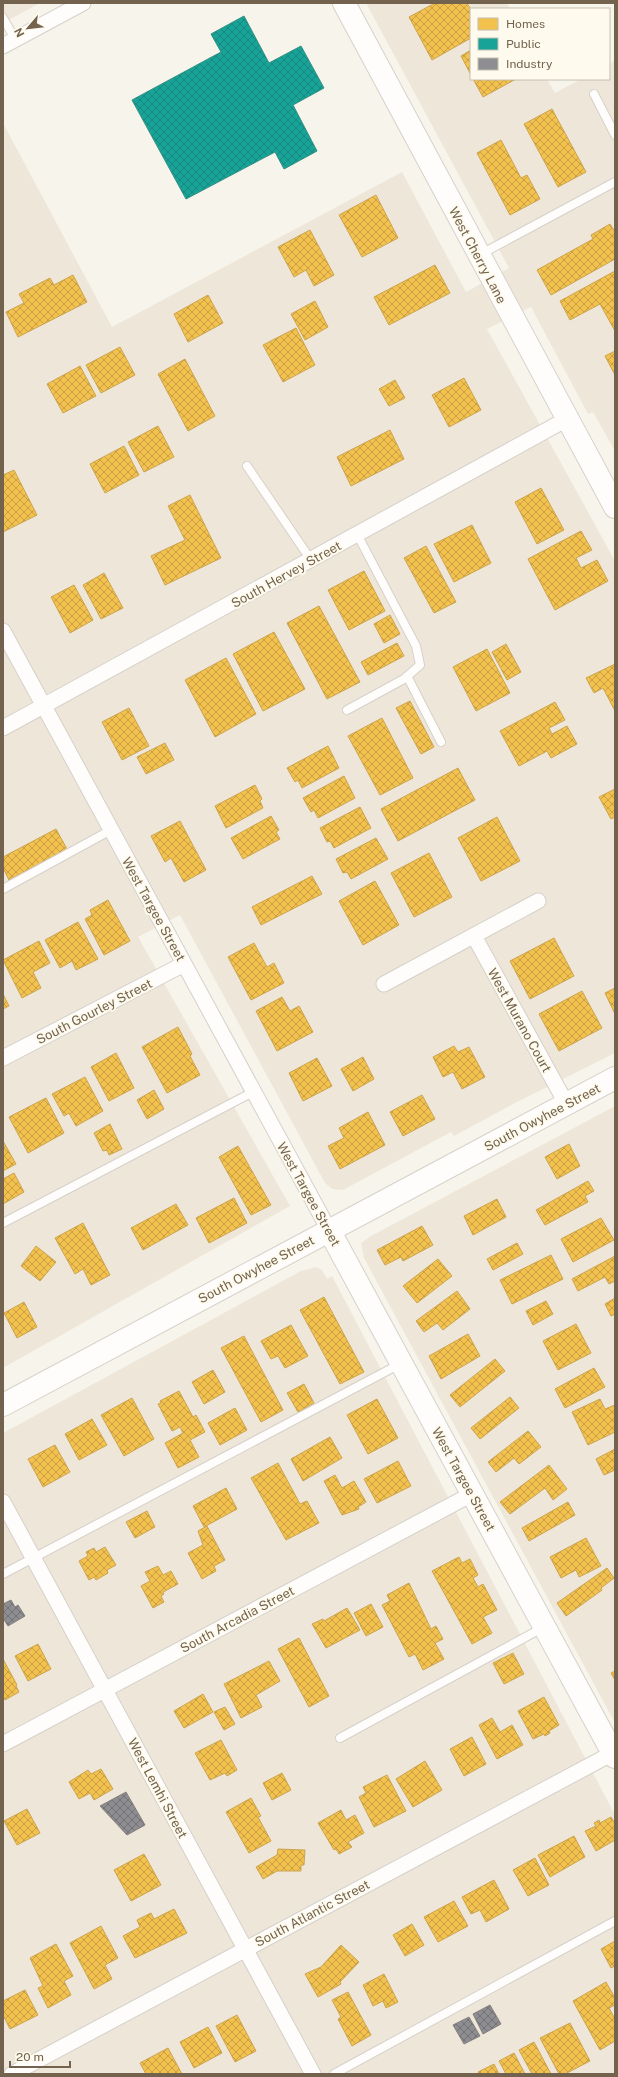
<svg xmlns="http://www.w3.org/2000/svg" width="618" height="2077" font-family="'Public Sans',sans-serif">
	<defs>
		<pattern id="homes-cross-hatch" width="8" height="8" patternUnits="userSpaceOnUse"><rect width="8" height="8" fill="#f2c14e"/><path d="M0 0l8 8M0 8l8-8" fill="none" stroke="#c8a043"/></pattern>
		<pattern id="public-cross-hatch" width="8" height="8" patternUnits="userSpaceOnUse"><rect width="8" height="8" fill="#17a398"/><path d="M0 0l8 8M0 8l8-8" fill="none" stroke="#19887e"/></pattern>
		<pattern id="industry-cross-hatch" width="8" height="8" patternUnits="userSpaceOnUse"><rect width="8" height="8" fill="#8d8d92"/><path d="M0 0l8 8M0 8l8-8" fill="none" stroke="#727173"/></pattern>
	</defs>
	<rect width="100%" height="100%" fill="#f7f4ec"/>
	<!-- residential -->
	<path fill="#eee7d9" d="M3,3H40L3,23Z
		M366,3H507L510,9H471V79H547L555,93L581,79H609V64L615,60V451L593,412L588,414L531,307L487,329L615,561V1053L519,1101L454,1136L451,1132L343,1190L332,1189L325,1183L180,915L138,937L290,1206L3,1368V123L112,327L402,172L466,292L509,268Z
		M615,1106V1723L364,1258L361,1243L371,1236Z
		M316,1267L322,1270L327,1279L332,1276L615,1815V2074H3V1433L301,1271Z"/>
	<!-- homes -->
	<path fill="url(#homes-cross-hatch)" stroke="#cca44e" d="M435,3H467L471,10V38L432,60L409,17Z
		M471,50V75L461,56Z
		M473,79H516L483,97Z
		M552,109L586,172L558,187L524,124Z
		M501,140L521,178L527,175L540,199L510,215L477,153Z
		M376,195L398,238L362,257L339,215Z
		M610,224L615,232V259L551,295L537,270L593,239L591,235Z
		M310,230L334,275L314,286L306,270L294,277L278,247Z
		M435,265L450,293L389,325L374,297Z
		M615,271V331L600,304L570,320L560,301Z
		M73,275L87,302L18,337L6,312L24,303L19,294L50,278L54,285Z
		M208,295L223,323L188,342L174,314Z
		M315,301L328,327L305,340L291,314Z
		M296,328L315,365L283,382L263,345Z
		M120,347L135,375L101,393L86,365Z
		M615,351V375L605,356Z
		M185,359L215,416L188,431L158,374Z
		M80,366L96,396L63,413L47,384Z
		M464,378L481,410L449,427L432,395Z
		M395,380L405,398L389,406L379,389Z
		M158,426L174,457L144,472L128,442Z
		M390,430L404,459L351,486L337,457Z
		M124,446L139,475L105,493L90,464Z
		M14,470L37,515L3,532V475Z
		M541,488L564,530L537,544L515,502Z
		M190,495L221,558L165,585L151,556L185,540L168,506Z
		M472,525L491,563L454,582L434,544Z
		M581,531L592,550L576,558L581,568L597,560L608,581L555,610L528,559Z
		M426,546L456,602L434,613L404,558Z
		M364,571L385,611L349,630L328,590Z
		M104,573L123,608L101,619L83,585Z
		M74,585L93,620L70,633L51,597Z
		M319,606L360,682L327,699L287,623Z
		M390,615L400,634L384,643L374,624Z
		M274,632L305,689L263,711L233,654Z
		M397,643L404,656L368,675L361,662Z
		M506,644L521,672L507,680L492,652Z
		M487,649L510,693L476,711L453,667Z
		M226,658L256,714L215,737L185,680Z
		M615,664V711L603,688L594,693L586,678Z
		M410,701L434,747L421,754L396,708Z
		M555,702L565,720L549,728L552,734L567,726L577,744L551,758L547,751L519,766L500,731Z
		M129,708L149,746L122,760L102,722Z
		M382,718L413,778L380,795L348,736Z
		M165,743L174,760L146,774L137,757Z
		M328,746L339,768L302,788L298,780L295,782L287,768Z
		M458,768L475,800L398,841L381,809Z
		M344,776L355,798L318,818L314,810L311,812L303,798Z
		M255,785L262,799L260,801L263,808L226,828L215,806Z
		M615,789V817L611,819L599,797Z
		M360,807L371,828L334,848L330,841L327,842L320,828Z
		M271,816L279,830L276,832L280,839L243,859L231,838Z
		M497,817L520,861L481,881L458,838Z
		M180,821L206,870L184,882L171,858L165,862L151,836Z
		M56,829L67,849L9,880L3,868V857Z
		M376,838L388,859L351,879L347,872L343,873L336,859Z
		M429,853L452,897L414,917L391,873Z
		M312,876L322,894L261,925L252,907Z
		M375,881L399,925L363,945L339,901Z
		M108,900L130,941L104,955L85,919L92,915L90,910Z
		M78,922L98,959L76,970L72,961L60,968L45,940Z
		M554,938L574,976L530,999L510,961Z
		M39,941L50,963L33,972L41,988L22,998L3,960Z
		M254,943L267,967L274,963L284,983L251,1000L228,957Z
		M615,988V1014L605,993Z
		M582,991L602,1028L559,1051L539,1014Z
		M3,994L9,1006L3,1009Z
		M282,997L290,1011L299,1006L313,1032L277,1051L256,1011Z
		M178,1027L192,1054L190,1056L200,1075L167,1093L142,1047Z
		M454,1046L458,1052L469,1047L485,1077L462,1089L453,1072L443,1077L433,1057Z
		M116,1053L134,1088L109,1101L91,1067Z
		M363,1057L374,1079L353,1091L341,1069Z
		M317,1058L332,1086L303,1101L289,1073Z
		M85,1077L103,1111L76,1126L69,1113L64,1116L52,1094Z
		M154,1090L164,1109L147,1119L137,1100Z
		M422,1095L435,1119L403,1136L390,1112Z
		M46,1098L64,1133L28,1153L9,1117Z
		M368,1112L385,1145L340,1169L328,1146L344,1138L339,1128Z
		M110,1124L122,1149L109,1155L107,1150L103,1151L94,1133Z
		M3,1141L16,1164L3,1171Z
		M569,1144L580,1166L557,1179L545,1157Z
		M238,1146L271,1205L251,1215L219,1157Z
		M14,1173L24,1192L3,1204V1179Z
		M588,1181L594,1191L585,1196L588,1202L545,1225L536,1210Z
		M234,1198L247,1223L209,1243L196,1218Z
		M497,1199L506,1217L473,1235L464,1216Z
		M176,1204L188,1225L143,1250L131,1228Z
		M601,1218L614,1240L573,1262L561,1239Z
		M83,1223L110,1275L91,1285L83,1269L75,1274L55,1238Z
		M422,1226L433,1245L403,1261L401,1257L385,1265L377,1250Z
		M517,1243L523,1254L493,1270L487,1259Z
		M36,1246L56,1262L40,1281L21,1266Z
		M551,1255L563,1279L512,1304L500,1280Z
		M615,1256V1281L609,1284L605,1277L578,1291L572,1279Z
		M438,1259L452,1276L417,1303L403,1286Z
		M457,1291L470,1309L443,1330L437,1323L424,1332L416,1321Z
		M324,1297L364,1372L340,1384L300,1310Z
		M615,1298V1314L611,1316L605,1304Z
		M546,1301L553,1314L533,1325L526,1311Z
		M24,1302L37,1327L17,1338L4,1313Z
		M576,1324L591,1353L558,1370L543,1341Z
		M291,1325L308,1356L285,1368L278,1356L271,1359L261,1341Z
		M468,1334L480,1356L441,1379L429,1356Z
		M244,1336L283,1410L261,1422L221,1348Z
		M495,1359L505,1371L460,1407L450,1395Z
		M594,1368L605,1387L565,1408L555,1389Z
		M213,1370L225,1392L204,1404L192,1382Z
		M304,1384L314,1403L298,1412L287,1393Z
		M179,1391L193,1417L196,1415L205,1432L190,1440L199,1457L178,1468L165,1443L183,1433L180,1427L172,1431L158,1404L161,1403L160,1401Z
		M510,1397L519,1408L480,1439L471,1428Z
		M132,1398L154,1439L124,1456L101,1415Z
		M377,1399L398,1438L368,1454L347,1415Z
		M600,1399L605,1409L615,1405V1432L588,1445L572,1412Z
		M235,1408L247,1430L220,1445L208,1423Z
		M92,1419L107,1445L79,1460L65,1434Z
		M528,1431L541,1447L519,1464L514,1458L496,1472L488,1462Z
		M330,1437L342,1458L303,1481L291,1459Z
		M55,1445L70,1472L43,1487L28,1459Z
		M615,1449V1470L604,1475L596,1459Z
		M398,1461L411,1486L377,1503L364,1479Z
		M278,1463L300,1504L307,1501L319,1523L286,1540L251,1478Z
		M549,1465L567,1489L553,1500L545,1488L510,1514L500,1502Z
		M335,1475L342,1488L354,1481L366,1502L358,1507L359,1509L342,1515L324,1481Z
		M226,1488L237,1509L204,1527L193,1506Z
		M568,1502L575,1515L529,1541L522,1528Z
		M147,1511L155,1527L135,1538L126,1522Z
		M207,1526L225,1560L214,1566L216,1571L202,1579L188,1553L203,1545L198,1531Z
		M586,1538L601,1566L579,1577L576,1570L561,1578L550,1557Z
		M105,1547L116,1565L107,1570L108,1573L96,1580L94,1577L89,1580L79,1561L88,1556L86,1552L94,1548L96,1552Z
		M459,1557L462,1563L470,1559L478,1575L473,1578L478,1587L483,1584L497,1610L483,1617L492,1633L472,1644L432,1571Z
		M158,1566L163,1575L171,1571L178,1584L163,1592L164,1594L161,1596L164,1602L153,1608L141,1586L150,1581L145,1572Z
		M607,1568L614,1578L601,1588L602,1590L566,1616L557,1603Z
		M409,1583L431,1629L436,1626L443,1639L435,1643L444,1659L423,1670L415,1654L409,1657L382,1605L390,1601L387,1595Z
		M371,1604L383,1627L366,1636L354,1613Z
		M347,1608L360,1630L326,1648L312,1624L323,1619L324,1621Z
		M299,1638L329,1696L309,1707L278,1649Z
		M38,1644L51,1669L28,1681L15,1656Z
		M513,1653L524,1674L504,1684L493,1663Z
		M3,1659L17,1685L16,1686L19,1692L5,1700L3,1696Z
		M269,1661L280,1681L256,1695L262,1707L241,1718L224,1684Z
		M615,1671V1680L611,1673Z
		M203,1694L213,1712L184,1728L174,1711Z
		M544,1697L559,1725L549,1731L550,1733L545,1736L544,1734L533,1739L518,1711Z
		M225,1707L235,1724L224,1730L214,1712Z
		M492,1718L500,1732L512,1725L523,1745L497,1759L479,1725Z
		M472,1737L486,1764L464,1776L450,1749Z
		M221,1740L237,1770L227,1776L225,1773L210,1780L195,1753Z
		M425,1761L442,1790L413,1807L396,1779Z
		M101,1769L113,1789L94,1800L90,1793L79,1799L69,1782L88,1770L91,1774Z
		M282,1773L291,1790L272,1800L263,1783Z
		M387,1775L406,1811L374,1827L359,1797L366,1793L363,1787Z
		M251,1798L261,1816L258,1817L271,1841L249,1853L226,1812Z
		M27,1809L40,1833L17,1845L4,1821Z
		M341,1810L346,1820L355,1815L364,1833L348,1842L352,1847L339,1854L336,1849L334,1850L318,1823Z
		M611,1817L615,1824V1840L596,1851L585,1831L596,1826L594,1823L599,1820L600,1823Z
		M574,1836L585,1857L550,1877L538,1855Z
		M278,1849L305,1850L304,1865H301V1871H277L263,1879L256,1867L277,1855Z
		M144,1854L161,1885L131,1901L114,1870Z
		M535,1858L549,1885L528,1896L513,1870Z
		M494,1880L509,1909L486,1922L480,1910L471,1914L462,1897Z
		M454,1901L468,1926L438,1942L424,1917Z
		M174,1909L187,1933L135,1958L123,1936L140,1927L137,1920L151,1913L154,1919Z
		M412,1924L424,1945L405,1956L393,1935Z
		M101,1926L118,1958L105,1965L112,1979L94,1989L70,1943Z
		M615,1941V1966L611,1968L601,1949Z
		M56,1944L73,1976L64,1981L71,1995L48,2008L38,1988L43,1986L30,1958Z
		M341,1945L359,1962L340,1982L341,1984L318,1997L305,1974L321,1967Z
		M384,1974L398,2002L386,2008L383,2001L373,2006L363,1985Z
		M606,1982L615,1998V2005L609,2008L615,2019V2041L600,2050L573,2001Z
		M25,1990L38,2015L10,2029L3,2015V2001Z
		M348,1992L371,2035L352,2046L338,2019L341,2017L332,2000Z
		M237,2015L256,2051L235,2062L216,2026Z
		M570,2023L590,2061L565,2074H559L540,2038Z
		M208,2027L222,2053L194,2068L180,2042Z
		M534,2042L551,2074H532L519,2050Z
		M168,2048L182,2074H146L140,2063Z
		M514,2053L525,2074H506L499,2061Z
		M494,2064L499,2074H479L478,2072Z"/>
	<!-- public -->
	<path fill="url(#public-cross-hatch)" stroke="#339082" d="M244,16L269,63L301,46L324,88L293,105L317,151L284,169L275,152L186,199L132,100L221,52L211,34Z"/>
	<!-- industry -->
	<path fill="url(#industry-cross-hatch)" stroke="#85807d" d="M11,1600L15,1607L18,1605L25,1616L8,1626L3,1618V1604Z
		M126,1792L145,1825L127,1835L100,1806Z
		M490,2005L501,2024L483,2034L473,2014Z
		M469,2017L480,2036L464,2044L453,2025Z"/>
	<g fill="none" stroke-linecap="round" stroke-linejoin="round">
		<defs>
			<path id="lane" d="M3,18L15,39
				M594,94L615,135
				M481,254L615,182
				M247,466L311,560
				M407,676L441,742
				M347,710L404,679L420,665L416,646L357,534
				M3,889L111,830
				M3,1223L253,1092
				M3,1574L400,1364
				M340,1738L544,1627
				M334,2074L615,1921"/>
			<path id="street" d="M3,46L83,3
				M3,631L329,1230
				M3,728L567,419
				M474,936L567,1105
				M384,984L538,901
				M3,1058L184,964
				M3,1502L313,2074
				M3,1744L472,1494
				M12,2074L613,1753"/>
			<path id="secondary" d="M344,3L615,507
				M329,1230L615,1757
				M3,1405L615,1078"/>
		</defs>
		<!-- lane casing -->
		<use href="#lane" stroke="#d5d0c9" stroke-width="10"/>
		<!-- street casing -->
		<use href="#street" stroke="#d5d0c9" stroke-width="17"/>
		<!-- secondary casing -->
		<use href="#secondary" stroke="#d6d1c9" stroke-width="24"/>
		<!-- lane -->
		<use href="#lane" stroke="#fefdfc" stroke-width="8"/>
		<!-- street -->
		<use href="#street" stroke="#fefdfc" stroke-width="15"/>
		<!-- secondary -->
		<use href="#secondary" stroke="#fefdfc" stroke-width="22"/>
	</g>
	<g text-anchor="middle" stroke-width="4" stroke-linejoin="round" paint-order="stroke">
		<!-- street labels -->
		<g font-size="13" fill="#73624d" stroke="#fefbee">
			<text transform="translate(478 255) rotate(62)" y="5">West Cherry Lane</text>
			<text transform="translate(286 574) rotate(-29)" y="5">South Hervey Street</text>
			<text transform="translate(154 909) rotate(61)" y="5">West Targee Street</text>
			<text transform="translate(94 1011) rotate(-27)" y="5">South Gourley Street</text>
			<text transform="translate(520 1020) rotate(61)" y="5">West Murano Court</text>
			<text transform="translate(542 1117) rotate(-28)" y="5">South Owyhee Street</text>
			<text transform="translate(309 1194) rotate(61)" y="5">West Targee Street</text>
			<text transform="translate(256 1269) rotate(-28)" y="5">South Owyhee Street</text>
			<text transform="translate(464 1479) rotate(61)" y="5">West Targee Street</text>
			<text transform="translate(237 1619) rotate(-28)" y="5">South Arcadia Street</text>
			<text transform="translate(158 1788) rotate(62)" y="5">West Lemhi Street</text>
			<text transform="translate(312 1913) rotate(-28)" y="5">South Atlantic Street</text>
		</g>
	</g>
	<!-- border -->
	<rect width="618" height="2077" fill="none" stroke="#73624d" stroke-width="8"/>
	<!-- legend -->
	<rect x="470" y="8" width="140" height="72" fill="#fefbee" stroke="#c6beae"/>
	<rect x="478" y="18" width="20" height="12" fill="#f2c14e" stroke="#c6beae"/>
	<text x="506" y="28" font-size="12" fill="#73624d">Homes</text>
	<rect x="478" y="38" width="20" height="12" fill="#17a398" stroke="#c6beae"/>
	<text x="506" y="48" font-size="12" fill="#73624d">Public</text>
	<rect x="478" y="58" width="20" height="12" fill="#8d8d92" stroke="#c6beae"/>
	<text x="506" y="68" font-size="12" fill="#73624d">Industry</text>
	<!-- north arrow -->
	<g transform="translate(28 28) rotate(242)" stroke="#fefbee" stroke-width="3" paint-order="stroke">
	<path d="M0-3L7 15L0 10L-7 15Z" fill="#73624d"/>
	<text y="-6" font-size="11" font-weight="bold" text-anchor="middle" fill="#73624d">N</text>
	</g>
	<!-- scale -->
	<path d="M10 2061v6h60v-6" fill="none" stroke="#73624d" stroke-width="2"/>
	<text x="16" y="2061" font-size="12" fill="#73624d" stroke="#fefbee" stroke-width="3" paint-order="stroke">20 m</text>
</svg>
